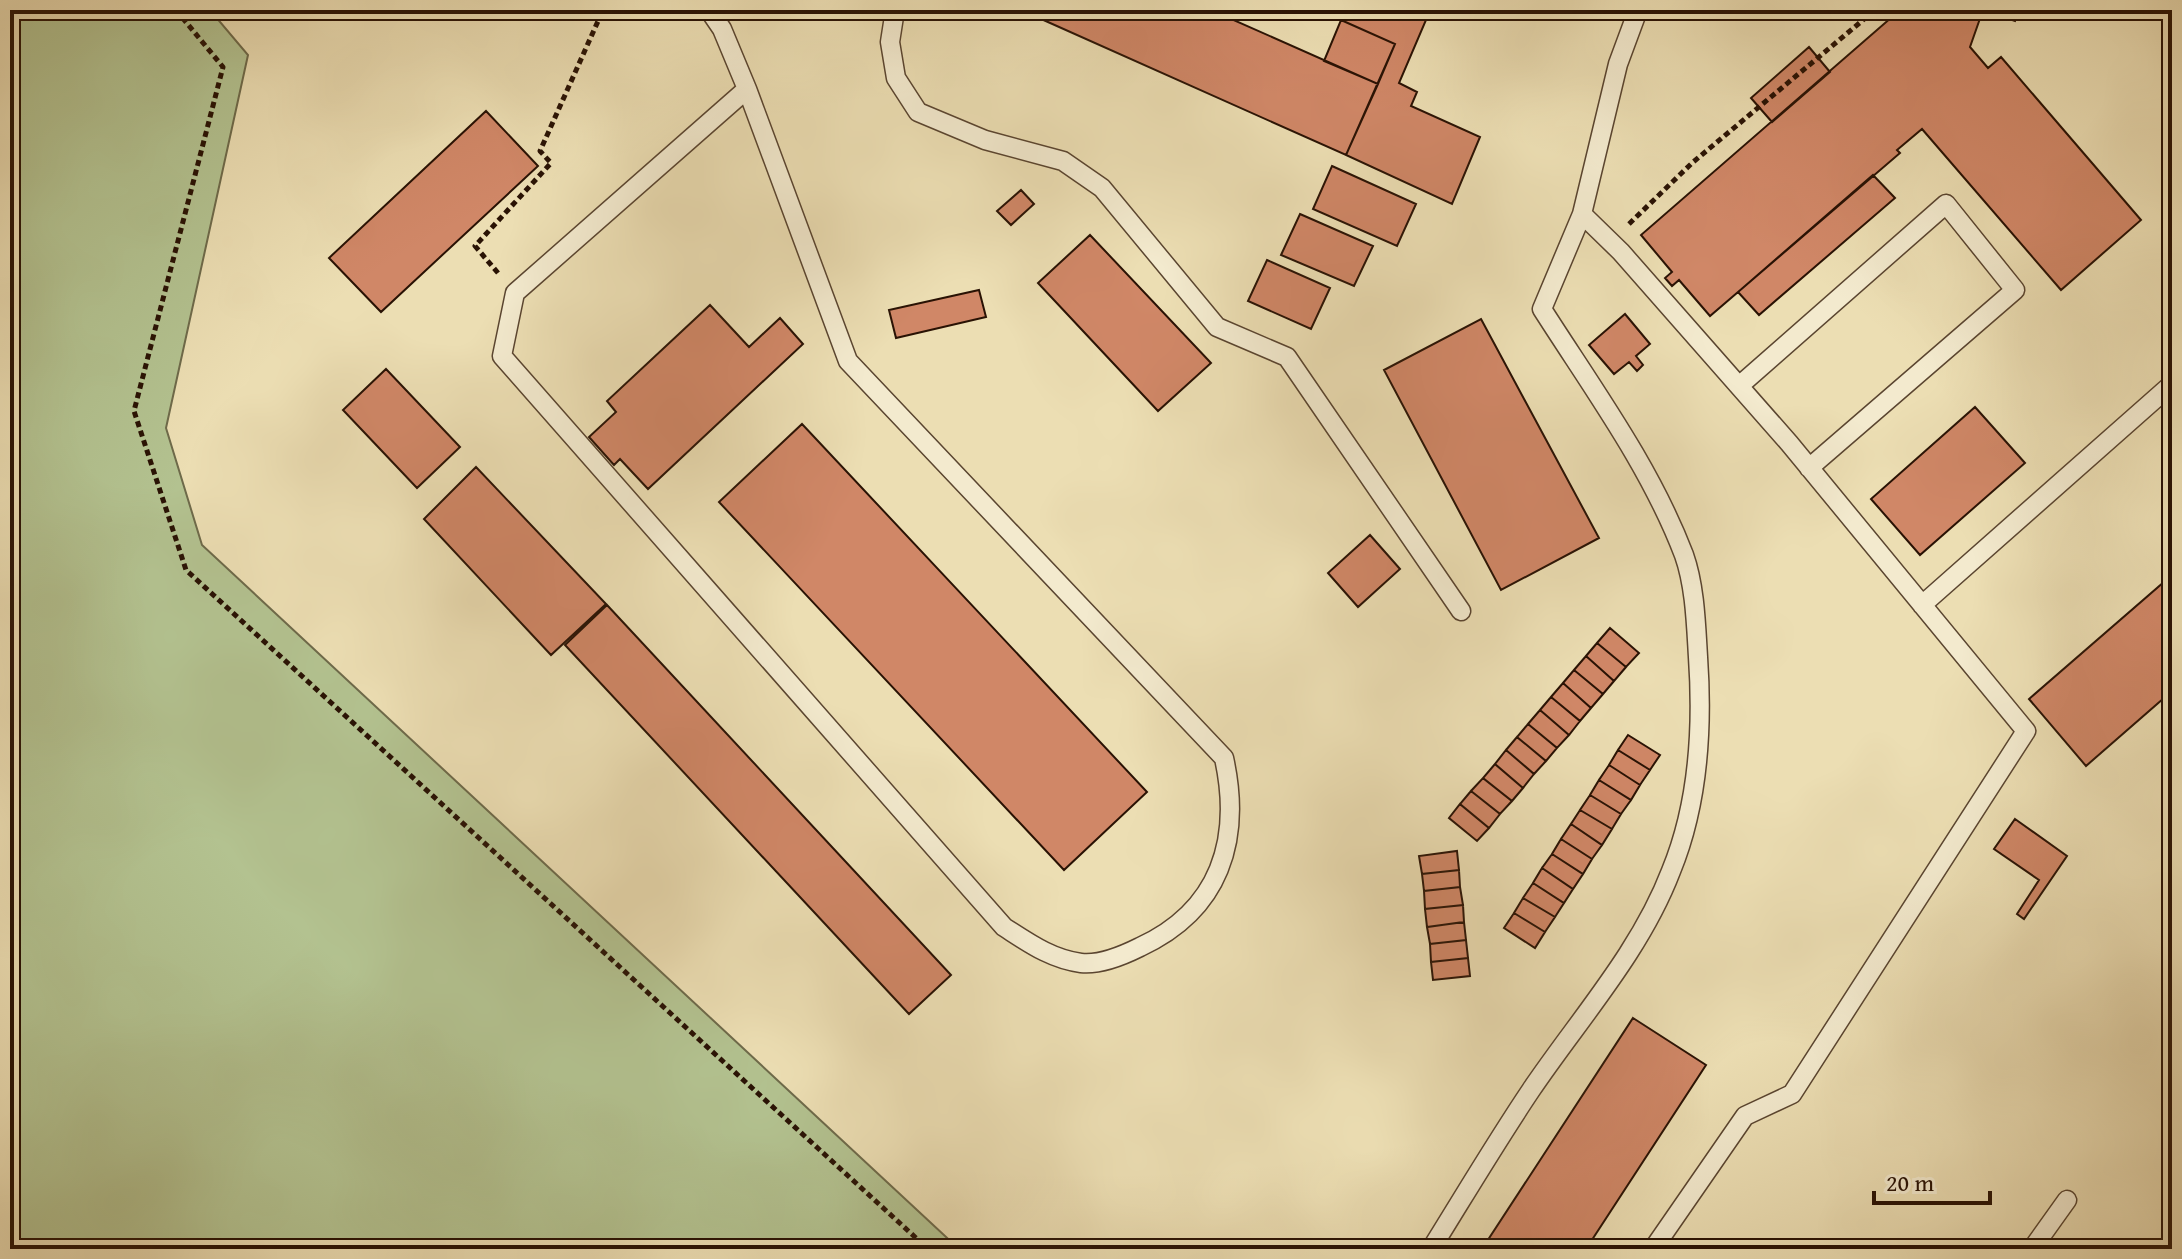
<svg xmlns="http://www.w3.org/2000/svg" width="2182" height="1259" font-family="'Gentium Book Plus',serif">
	<rect width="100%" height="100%" fill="#ecdeb3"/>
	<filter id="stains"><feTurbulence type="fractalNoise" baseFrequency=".0025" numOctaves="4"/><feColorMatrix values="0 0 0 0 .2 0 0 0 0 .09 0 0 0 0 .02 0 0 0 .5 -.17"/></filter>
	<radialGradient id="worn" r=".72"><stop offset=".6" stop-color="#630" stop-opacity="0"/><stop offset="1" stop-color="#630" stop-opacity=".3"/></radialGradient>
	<!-- grass -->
	<path fill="#b3c290" stroke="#6e6a4a" stroke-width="2" d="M10,10H210L248,55L166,428L202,545L959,1249H10Z"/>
	<!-- building -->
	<path fill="#d08767" stroke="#291204" stroke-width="2" d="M1021,10H1211L1378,84L1346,155Z
		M1345,10H1409L1426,20L1399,83L1417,92L1411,106L1480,137L1452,204L1346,155L1395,44L1341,20Z
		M1900,10H2019L2015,21L1983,10L1970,47L1988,68L2001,57L2141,220L2061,290L1922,129L1897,150L1900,153L1710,316L1679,280L1672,286L1665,278L1672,272L1641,235Z
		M1341,20L1395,44L1378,84L1324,61Z
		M1809,47L1830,72L1772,122L1751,98Z
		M486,111L538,166L381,312L329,258Z
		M1332,166L1416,204L1397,246L1313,209Z
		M1873,175L1895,198L1759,315L1738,292Z
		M1021,190L1034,204L1011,225L997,211Z
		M1300,214L1373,246L1354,286L1281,255Z
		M1090,235L1211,363L1158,411L1038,283Z
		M1267,260L1330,288L1311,329L1248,301Z
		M979,290L986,317L896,338L889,310Z
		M710,305L749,347L780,318L803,344L648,489L620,459L614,465L589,437L616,412L607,401Z
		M1625,314L1650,344L1636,356L1643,365L1637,371L1629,362L1614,374L1589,345Z
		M1481,319L1599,538L1501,590L1384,370Z
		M386,369L460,447L417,488L343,410Z
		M1975,407L2025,463L1920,555L1871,499Z
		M802,424L1147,792L1064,870L719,502Z
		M476,467L606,604L551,655L424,519Z
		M1370,535L1400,569L1358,607L1328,573Z
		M2172,575V691L2086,766L2029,699Z
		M607,605L951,975L909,1014L565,645Z
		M1610,628L1639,653L1626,667L1597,643Z
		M1597,643L1626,667L1614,681L1586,656Z
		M1586,656L1614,681L1603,694L1574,670Z
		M1574,670L1603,694L1591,708L1563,683Z
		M1563,683L1591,708L1580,721L1551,697Z
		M1551,697L1580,721L1569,735L1540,710Z
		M1540,710L1569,735L1557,748L1528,724Z
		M1528,724L1557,748L1546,761L1517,737Z
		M1628,735L1660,755L1650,770L1618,750Z
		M1517,737L1546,761L1534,774L1506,750Z
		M1506,750L1534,774L1523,788L1495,764Z
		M1618,750L1650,770L1640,785L1609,765Z
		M1495,764L1523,788L1512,801L1483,778Z
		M1609,765L1640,785L1631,800L1599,780Z
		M1483,778L1512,801L1500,814L1471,791Z
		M1599,780L1631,800L1621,814L1590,795Z
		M1471,791L1500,814L1489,828L1460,804Z
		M1590,795L1621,814L1612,829L1580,810Z
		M1460,804L1489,828L1477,841L1449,818Z
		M1580,810L1612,829L1602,845L1571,824Z
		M2015,819L2067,856L2024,919L2017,914L2039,880L1994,849Z
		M1571,824L1602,845L1592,859L1561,839Z
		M1561,839L1592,859L1583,874L1552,854Z
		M1457,851L1459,870L1422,874L1419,856Z
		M1552,854L1583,874L1573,889L1542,868Z
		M1542,868L1573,889L1564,903L1533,883Z
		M1459,870L1460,887L1424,891L1422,874Z
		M1533,883L1564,903L1555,917L1523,898Z
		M1460,887L1463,905L1425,909L1424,891Z
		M1523,898L1555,917L1545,932L1514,913Z
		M1463,905L1464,922L1427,927L1425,909Z
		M1514,913L1545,932L1535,948L1504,928Z
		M1464,922L1466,940L1430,944L1427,927Z
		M1466,940L1468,958L1431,962L1430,944Z
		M1468,958L1470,976L1433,980L1431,962Z
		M1633,1018L1706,1065L1586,1249H1482Z"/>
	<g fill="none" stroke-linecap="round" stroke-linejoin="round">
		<defs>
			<path id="service" d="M709,10L722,29L747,89L848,361L1224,758C1242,840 1220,910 1140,947C1124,955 1099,965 1081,963C1051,959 1029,943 1004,927L502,356L515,293L747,89
				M895,10L890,42L896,78L918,112L985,140L1063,161L1102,188L1217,327L1287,357L1461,611
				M1582,214L1621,252L1789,443L2026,731L1792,1094L1745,1116L1653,1249
				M1739,386L1946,204L2015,290L1809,468
				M1922,605L2172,384
				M1431,1249C1464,1196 1496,1142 1531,1090C1579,1019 1640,952 1671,871C1699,803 1703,729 1698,657C1696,624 1695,586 1684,555C1650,466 1593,389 1542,309L1582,214L1618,64L1638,10
				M2032,1249L2067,1200"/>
		</defs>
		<!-- service casing -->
		<use href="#service" stroke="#5a4530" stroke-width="21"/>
		<!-- path -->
		<path stroke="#291204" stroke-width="5" stroke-dasharray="6 4" stroke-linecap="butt" d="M176,10L223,67L134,411L186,570L928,1249
			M1629,224L1692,163L1875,10
			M498,273L475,246L551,163L540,151L603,10"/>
		<!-- service -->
		<use href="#service" stroke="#f3eace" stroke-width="18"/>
	</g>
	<!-- margin -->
	<rect width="2182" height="1259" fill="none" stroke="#ecdeb3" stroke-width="40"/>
	<rect x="12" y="12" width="2158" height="1235" fill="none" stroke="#291204" stroke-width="4"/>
	<rect x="20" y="20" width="2142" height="1219" fill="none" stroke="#291204" stroke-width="2"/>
	<!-- scale -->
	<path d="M1874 1191v12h116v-12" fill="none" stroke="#291204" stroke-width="4"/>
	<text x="1886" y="1191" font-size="24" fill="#291204" stroke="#f3eace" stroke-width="6" paint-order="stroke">20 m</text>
	<rect width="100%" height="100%" filter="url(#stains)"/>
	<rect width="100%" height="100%" fill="url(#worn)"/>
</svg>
